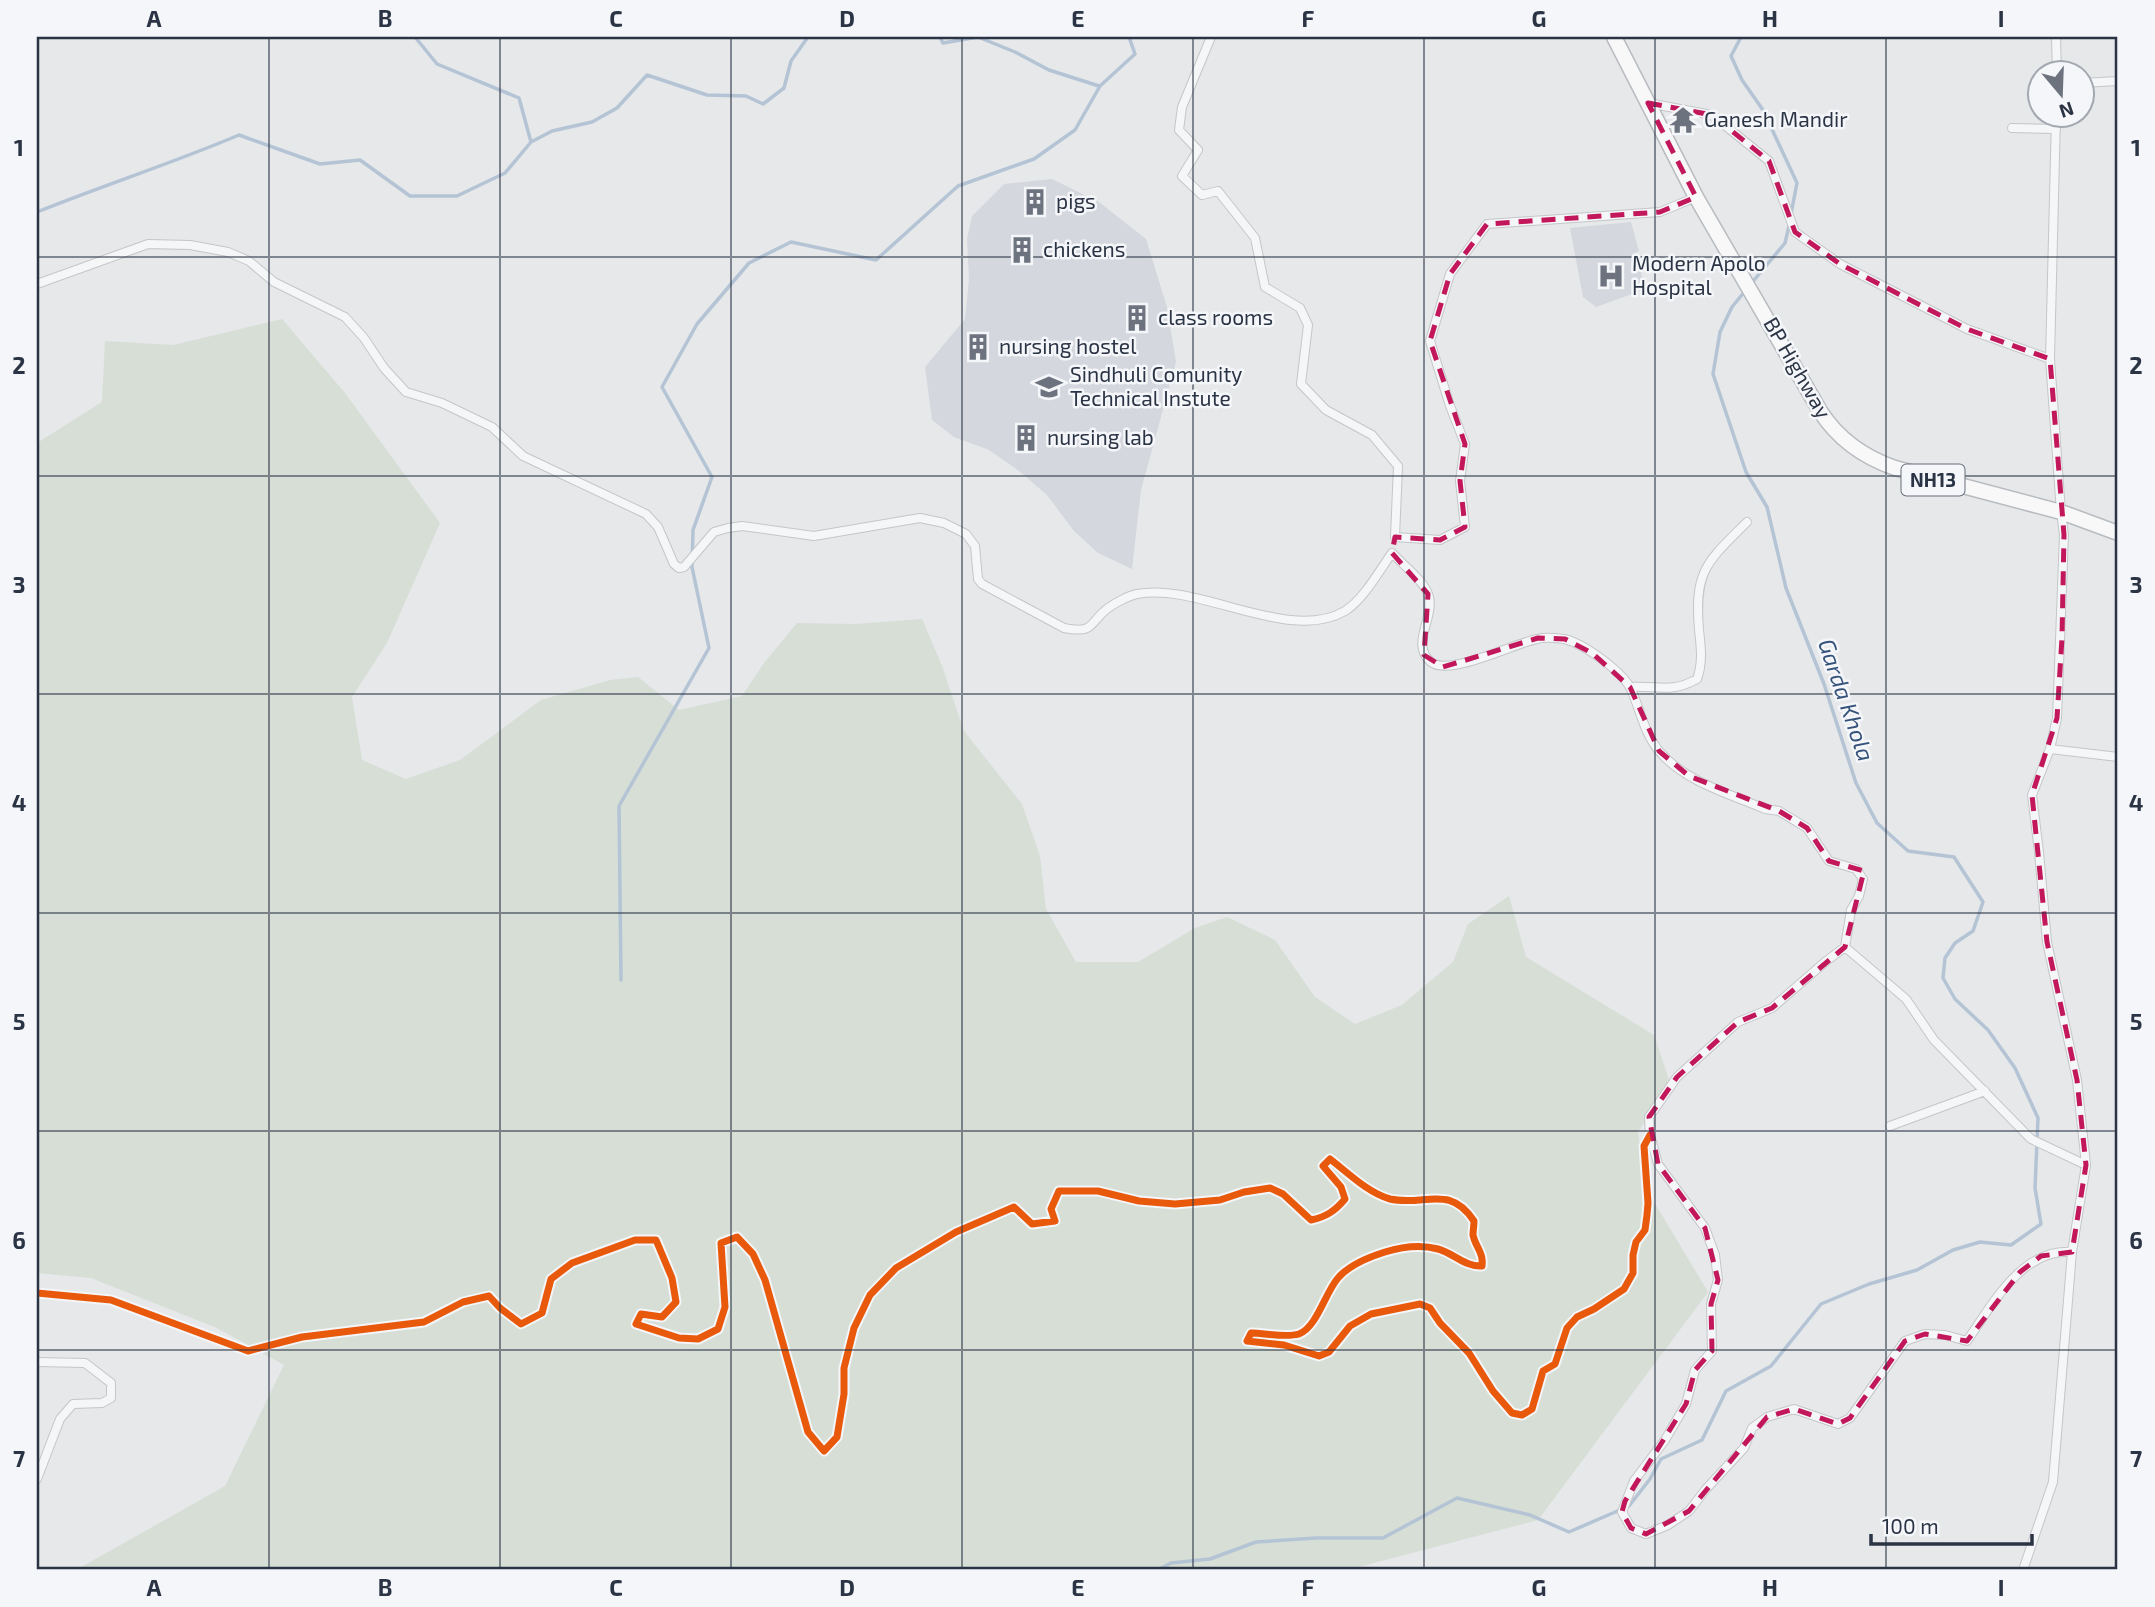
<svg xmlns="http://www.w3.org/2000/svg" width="2155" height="1607" font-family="'Exo 2',sans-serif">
	<rect width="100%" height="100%" fill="#e6e8ea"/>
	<!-- built -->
	<path fill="#d4d7dd" d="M1052,179L1099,202L1146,239L1167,307L1176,362L1141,490L1132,569L1098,553L1074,531L1047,495L1019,471L989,450L954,437L932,420L925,367L965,319L969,279L967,239L972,216L1004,184Z
		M1631,222L1639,251L1635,253L1646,289L1596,307L1583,297L1570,228Z"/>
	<!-- green -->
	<path fill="#d6ded6" d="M282,319L345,393L440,523L387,643L352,697L362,760L406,779L460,760L541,700L610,680L638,677L679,710L742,696L764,663L797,623L855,624L922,619L942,666L964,731L1022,804L1040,856L1046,909L1076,962H1138L1195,928L1227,917L1275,940L1315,997L1355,1024L1402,1005L1453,962L1468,924L1509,896L1526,957L1654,1035L1670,1083L1638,1132L1644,1185L1708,1292L1538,1520L1347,1570H76L225,1486L284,1365L217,1328L91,1278L37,1273V443L102,402L105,341L173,345Z"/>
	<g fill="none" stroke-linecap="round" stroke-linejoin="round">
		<!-- stream -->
		<path stroke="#b4c4d5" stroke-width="3.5" d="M415,37L437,64L519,98L531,142L552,131L592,122L617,108L647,75L707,95L746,96L763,104L784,88L791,61L808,37
			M940,37L943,43L978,37L1015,52L1049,70L1099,86
			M1741,37L1731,56L1742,80L1763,110L1797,183L1791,214
			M37,212C104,185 173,163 239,135L320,164L360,160L410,196H457L505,173L531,142
			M1750,285L1785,243L1790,222
			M621,980L619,806L709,648L692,567L693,530L712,477L662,387L697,324L749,263L791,242L876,260L958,186L1034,159L1075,130L1100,86L1135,54L1129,37
			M1158,1570L1171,1563L1210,1559L1256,1542L1316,1538H1383L1457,1498L1530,1515L1569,1532L1629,1506L1650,1479L1661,1459L1702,1440L1726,1391L1771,1366L1821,1304L1869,1284L1917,1270L1953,1250L1980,1242L2011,1245L2041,1224L2035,1188L2038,1118L2015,1068L1988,1030L1955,999L1943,978L1945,958L1955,943L1973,931L1983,902L1954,857L1908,851L1877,823L1856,783L1824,684L1786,588L1767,507L1746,472L1713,374L1720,332L1732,307L1745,291"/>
		<defs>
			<path id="minor" d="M1211,37L1182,107L1179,130L1198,150L1182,176L1202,195L1218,191L1255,238L1265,287L1300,308L1308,325L1301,384L1326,410L1372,435L1398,466L1395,537L1440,540L1465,527L1460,481L1465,444L1450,406L1430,341L1450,274L1487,224L1660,212L1696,197
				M2056,37L2057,74
				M2082,83L2118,81
				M1648,103L1712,115L1769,161L1795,232L1840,264L1967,329L2050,359
				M2012,128L2056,129
				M37,284L148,244L190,245L228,252L249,261L274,282L345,317L364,338L384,368L406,392L442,403L492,427L523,456L646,514L658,527L674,564L679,568L684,567L714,532L728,528L742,526L814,536L920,518L944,523L966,534L975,546L978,579L982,584L1064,628C1096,634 1088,623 1108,608C1115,603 1128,596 1137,594C1199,582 1288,644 1345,611C1364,599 1379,571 1392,553C1403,565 1425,581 1429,597C1434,619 1410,645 1431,662C1449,677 1515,643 1537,639C1544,637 1556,638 1564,639C1583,643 1622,671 1631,689C1640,709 1644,733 1659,751C1685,782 1730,794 1765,809L1779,811L1807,828L1829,861L1856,869L1863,879L1859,896L1851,910L1845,947L1906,999L1934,1040L2031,1139L2086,1165L2077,1080L2047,942L2039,852L2032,795L2050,749L2118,757
				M1630,687C1658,685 1670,694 1697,679C1703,663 1701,647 1699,630C1694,570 1707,562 1747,522
				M2050,749L2057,718L2064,535L2061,512L2050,359L2056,116
				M1845,947L1825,962L1772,1008L1738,1022L1677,1077L1649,1117L1650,1135L1658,1164L1705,1228L1715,1255L1718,1280L1711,1304L1712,1351L1695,1370L1686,1404L1665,1440L1634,1481L1622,1512L1631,1528L1646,1534L1668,1525L1689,1511L1706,1489L1744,1448L1752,1428L1767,1417L1794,1409L1838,1424L1850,1418L1905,1341L1925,1334L1945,1335L1967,1341C1992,1305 2022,1248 2072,1252
				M1890,1126L1985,1091
				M37,1293L111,1300L248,1351L302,1337L424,1322L463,1302L489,1296L500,1308L521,1324L542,1313L551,1279L572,1263L635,1240H656L672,1278L676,1302L662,1317L641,1314L636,1324L679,1338L698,1339L718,1329L725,1307L721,1243L737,1237L753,1254L765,1280L808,1432L824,1451L837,1437L844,1394V1368L854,1328L870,1295L896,1268L956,1232L1014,1207L1032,1224L1055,1221L1051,1209L1059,1191H1098L1139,1201L1175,1204L1220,1200L1244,1192L1270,1188L1283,1194L1311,1220C1326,1217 1335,1211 1345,1199L1341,1187L1323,1166L1330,1159C1347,1172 1368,1193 1390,1199C1424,1207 1449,1183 1474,1221C1474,1226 1473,1230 1473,1235C1475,1246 1484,1253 1482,1266C1465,1267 1453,1253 1438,1249C1420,1244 1401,1247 1385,1252C1369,1257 1349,1265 1338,1278C1325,1293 1317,1327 1299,1334C1285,1338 1265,1333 1251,1333L1247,1341L1284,1345L1319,1356L1329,1352L1350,1326L1371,1314L1420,1304L1430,1308L1440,1323L1469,1353L1493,1391L1512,1413L1522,1415L1532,1409L1543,1371L1555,1364L1567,1328L1577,1317L1594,1309L1624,1289L1633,1273V1255L1636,1242L1645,1230L1647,1215L1648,1203L1644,1146L1650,1135
				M37,1362L85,1363L111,1383V1398L102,1403L73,1404L60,1419L37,1479
				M2023,1570L2053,1482L2072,1252L2086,1165"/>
			<path id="trunk" d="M1614,37L1696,197L1820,411C1838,439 1863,457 1895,468L2061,512L2118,533"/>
		</defs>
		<!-- minor casing -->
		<use href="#minor" stroke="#c4c6c8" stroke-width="10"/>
		<!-- trunk casing -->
		<use href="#trunk" stroke="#b8bbbf" stroke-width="17"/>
		<!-- minor -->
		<use href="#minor" stroke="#f5f6f7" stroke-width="8"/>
		<!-- trunk -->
		<use href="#trunk" stroke="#f8f8f8" stroke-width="14"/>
		<defs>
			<path id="cycleway" d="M37,1293L111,1300L248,1351L302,1337L424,1322L463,1302L489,1296L500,1308L521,1324L542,1313L551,1279L572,1263L635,1240H656L672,1278L676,1302L662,1317L641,1314L636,1324L679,1338L698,1339L718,1329L725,1307L721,1243L737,1237L753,1254L765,1280L808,1432L824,1451L837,1437L844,1394V1368L854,1328L870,1295L896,1268L956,1232L1014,1207L1032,1224L1055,1221L1051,1209L1059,1191H1098L1139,1201L1175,1204L1220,1200L1244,1192L1270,1188L1283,1194L1311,1220C1326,1217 1335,1211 1345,1199L1341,1187L1323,1166L1330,1159C1347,1172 1368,1193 1390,1199C1424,1207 1449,1183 1474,1221C1474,1226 1473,1230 1473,1235C1475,1246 1484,1253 1482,1266C1465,1267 1453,1253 1438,1249C1420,1244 1401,1247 1385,1252C1369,1257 1349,1265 1338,1278C1325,1293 1317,1327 1299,1334C1285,1338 1265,1333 1251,1333L1247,1341L1284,1345L1319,1356L1329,1352L1350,1326L1371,1314L1420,1304L1430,1308L1440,1323L1469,1353L1493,1391L1512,1413L1522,1415L1532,1409L1543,1371L1555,1364L1567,1328L1577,1317L1594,1309L1624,1289L1633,1273V1255L1636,1242L1645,1230L1647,1215L1648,1203L1644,1146L1650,1135"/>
		</defs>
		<!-- cycleway casing -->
		<use href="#cycleway" stroke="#f4f6f9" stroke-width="11"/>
		<!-- cycleway -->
		<use href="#cycleway" stroke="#e8590c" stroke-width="7"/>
	</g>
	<!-- marked area -->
	<path fill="none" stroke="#c2185b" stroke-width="5" stroke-dasharray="14 9" stroke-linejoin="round" d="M1648,103L1712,115L1769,161L1795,232L1840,264L1967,329L2050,359L2064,535L2062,638L2057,718L2032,795L2047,942L2077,1080L2086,1165L2072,1252L2041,1256L2020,1272L1967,1341L1925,1334L1905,1341L1850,1418L1838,1424L1794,1409L1767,1417L1689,1511L1646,1534L1631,1528L1622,1512L1625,1501L1686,1404L1695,1370L1712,1351L1711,1304L1718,1280L1705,1228L1658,1164L1649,1117L1677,1077L1738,1022L1772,1008L1845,947L1864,871L1829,861L1807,828L1779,811L1689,776L1659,751L1630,687L1592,653L1565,639L1538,638L1443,667L1424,655L1428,594L1392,553L1395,537L1440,540L1465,527L1460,481L1465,444L1430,341L1450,274L1487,224L1660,212L1696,197Z"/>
	<!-- grid -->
	<path fill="none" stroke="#2b3445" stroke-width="2" stroke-opacity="0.55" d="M269,37V1570M500,37V1570M731,37V1570M962,37V1570M1193,37V1570M1424,37V1570M1655,37V1570M1886,37V1570M37,257H2118M37,476H2118M37,694H2118M37,913H2118M37,1131H2118M37,1350H2118"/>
	<!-- icons -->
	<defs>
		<symbol id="temple-bare" viewBox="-9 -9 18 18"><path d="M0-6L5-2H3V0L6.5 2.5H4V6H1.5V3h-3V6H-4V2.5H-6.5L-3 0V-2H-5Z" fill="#6c737f" stroke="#f4f6f9" stroke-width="2.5" paint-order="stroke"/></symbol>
		<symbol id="building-bare" viewBox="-9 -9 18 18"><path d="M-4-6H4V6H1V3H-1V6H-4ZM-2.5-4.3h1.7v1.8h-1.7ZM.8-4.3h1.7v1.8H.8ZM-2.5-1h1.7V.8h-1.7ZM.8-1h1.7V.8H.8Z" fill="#6c737f" stroke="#f4f6f9" stroke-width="2.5" paint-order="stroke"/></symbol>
		<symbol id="hospital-bare" viewBox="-9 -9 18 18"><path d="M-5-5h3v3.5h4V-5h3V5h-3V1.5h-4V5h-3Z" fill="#6c737f" stroke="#f4f6f9" stroke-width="2.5" paint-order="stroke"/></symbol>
		<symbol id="university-bare" viewBox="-9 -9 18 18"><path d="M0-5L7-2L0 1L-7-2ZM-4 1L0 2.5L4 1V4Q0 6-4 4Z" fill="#6c737f" stroke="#f4f6f9" stroke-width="2.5" paint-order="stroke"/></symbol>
	</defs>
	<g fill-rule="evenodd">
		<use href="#temple-bare" x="1664" y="101" width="38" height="38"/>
		<use href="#building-bare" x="1016" y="183" width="38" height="38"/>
		<use href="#building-bare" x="1003" y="231" width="38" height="38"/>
		<use href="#hospital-bare" x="1592" y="257" width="38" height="38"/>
		<use href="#building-bare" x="1118" y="299" width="38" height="38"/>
		<use href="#building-bare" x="959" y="328" width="38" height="38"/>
		<use href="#university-bare" x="1030" y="368" width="38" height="38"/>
		<use href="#building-bare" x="1007" y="419" width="38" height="38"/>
	</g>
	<g text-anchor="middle" stroke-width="5" stroke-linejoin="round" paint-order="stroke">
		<!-- shield labels -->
		<rect fill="#f4f6f9" stroke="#676e7b" stroke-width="2" x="1901.5" y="464.5" width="63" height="31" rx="5"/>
		<g font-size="19" font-weight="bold" fill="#2b3445">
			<text x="1933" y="487">NH13</text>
		</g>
		<!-- poi labels -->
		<g font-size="21" fill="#2b3445" stroke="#f4f6f9" text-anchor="start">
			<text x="1704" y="127">Ganesh Mandir</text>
			<text x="1056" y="209">pigs</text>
			<text x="1043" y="257">chickens</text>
			<text x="1632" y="271">Modern Apolo<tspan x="1632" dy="24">Hospital</tspan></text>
			<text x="1158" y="325">class rooms</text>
			<text x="999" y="354">nursing hostel</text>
			<text x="1070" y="382">Sindhuli Comunity<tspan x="1070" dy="24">Technical Instute</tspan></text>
			<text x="1047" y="445">nursing lab</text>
		</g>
		<!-- street labels -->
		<g font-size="21" fill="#2b3445" stroke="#f4f6f9">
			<text transform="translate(1797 368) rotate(60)" y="7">BP Highway</text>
		</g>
		<!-- water labels -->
		<g font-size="23" font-style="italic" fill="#34527a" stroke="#f4f6f9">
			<text transform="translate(1846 700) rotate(71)" y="8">Garda Khola</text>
		</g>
	</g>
	<!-- border -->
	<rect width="2155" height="1607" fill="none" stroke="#f4f6f9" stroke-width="77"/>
	<!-- north arrow -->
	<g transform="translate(2061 94) rotate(161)"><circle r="33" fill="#f4f6f9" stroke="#a4a8b1" stroke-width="2"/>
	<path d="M0-5L12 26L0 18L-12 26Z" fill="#6c737f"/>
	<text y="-10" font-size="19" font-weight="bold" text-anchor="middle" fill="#2b3445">N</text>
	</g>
	<!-- scale -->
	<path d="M1871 1534v10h161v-10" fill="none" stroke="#2b3445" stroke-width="3.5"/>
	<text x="1882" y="1534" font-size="21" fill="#2b3445" stroke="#f4f6f9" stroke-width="5" paint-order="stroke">100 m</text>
	<rect x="38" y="38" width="2078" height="1530" fill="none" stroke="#2b3445" stroke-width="2.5"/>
	<g font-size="23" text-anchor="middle" font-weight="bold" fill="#2b3445">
		<text x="154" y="27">A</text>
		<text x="385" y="27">B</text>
		<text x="616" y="27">C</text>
		<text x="847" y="27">D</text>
		<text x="1078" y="27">E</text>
		<text x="1308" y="27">F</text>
		<text x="1539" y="27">G</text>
		<text x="1770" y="27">H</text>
		<text x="2001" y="27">I</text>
		<text x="19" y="156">1</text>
		<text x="2136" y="156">1</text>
		<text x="19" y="374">2</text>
		<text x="2136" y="374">2</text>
		<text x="19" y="593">3</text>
		<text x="2136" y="593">3</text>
		<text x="19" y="811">4</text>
		<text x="2136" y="811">4</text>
		<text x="19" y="1030">5</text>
		<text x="2136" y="1030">5</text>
		<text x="19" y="1249">6</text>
		<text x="2136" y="1249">6</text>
		<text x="19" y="1467">7</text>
		<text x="2136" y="1467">7</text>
		<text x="154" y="1596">A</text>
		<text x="385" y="1596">B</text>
		<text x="616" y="1596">C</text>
		<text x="847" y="1596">D</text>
		<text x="1078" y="1596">E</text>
		<text x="1308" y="1596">F</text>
		<text x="1539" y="1596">G</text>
		<text x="1770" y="1596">H</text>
		<text x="2001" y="1596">I</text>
	</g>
</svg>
